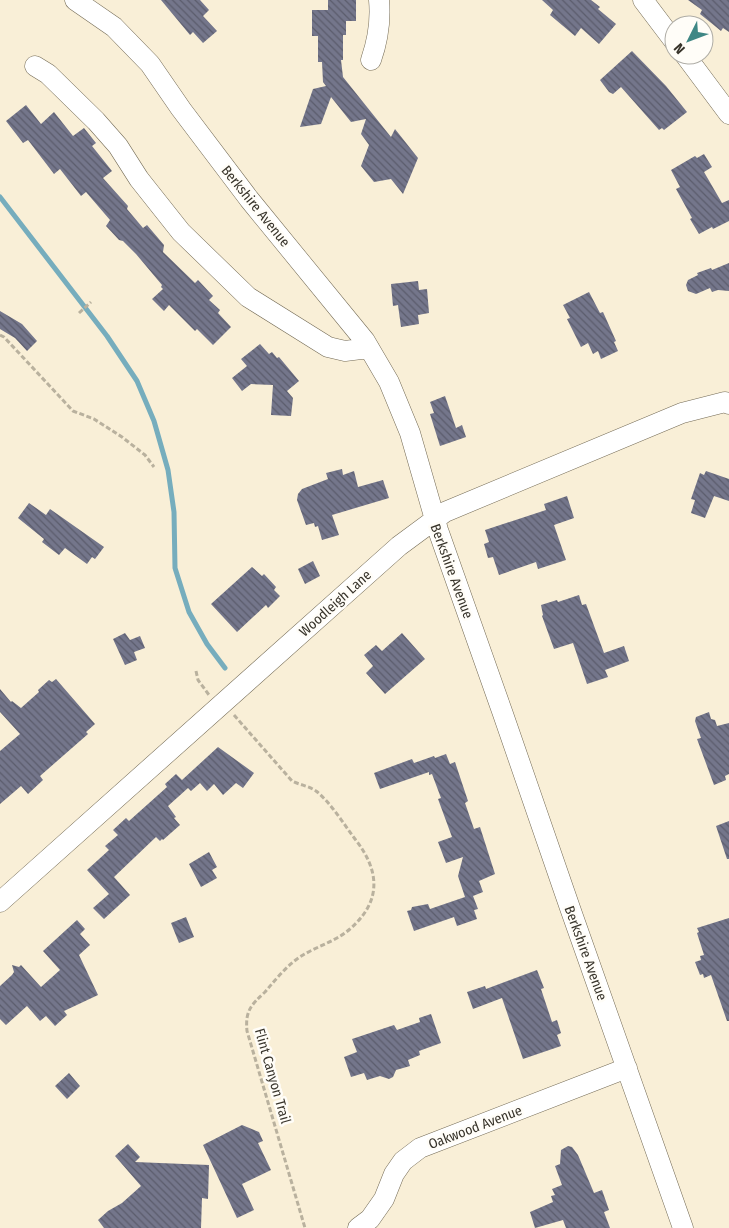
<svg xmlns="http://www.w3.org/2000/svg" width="729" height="1228" font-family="'Fira Sans Condensed',sans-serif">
	<defs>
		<pattern id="building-back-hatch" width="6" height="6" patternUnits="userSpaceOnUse" patternTransform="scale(1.25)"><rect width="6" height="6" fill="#74768b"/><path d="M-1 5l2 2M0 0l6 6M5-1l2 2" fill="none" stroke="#5b5c6c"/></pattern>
	</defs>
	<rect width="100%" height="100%" fill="#f9efd7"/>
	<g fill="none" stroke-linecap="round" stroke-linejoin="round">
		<!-- stream -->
		<path stroke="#76adbd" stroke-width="5" d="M0,197L107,336L137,381L154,421L168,470L174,512L175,568L189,612L207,644L225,668"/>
	</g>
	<!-- building -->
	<path fill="url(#building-back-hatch)" d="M161,0H200L209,10L203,16L217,31L203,43L193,32L190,35Z
		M328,0H356V21H346V35H343V60H341L343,77L391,137L395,129L418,158L403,194L391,179L374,182L361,166L369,145L361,134L366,119L351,122L331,97L321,124L300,127L313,89L326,86L323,82L322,62H318V36H312V10H328Z
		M542,0H591L600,7L598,9L616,24L599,44L581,28L575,36L550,15L553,10Z
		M688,0H729V32L723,28L721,31L710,22L700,14L702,10Z
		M632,51L666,86L687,112L664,130L662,128L659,130L621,87L613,94L609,92L600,80Z
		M26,105L41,124L54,112L73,136L84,128L96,143L92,146L112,171L103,178L128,206L127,209L143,228L147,225L164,245L163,252L195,283L198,280L213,296L209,300L220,310L218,313L231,327L213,345L197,329L195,331L169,305L164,311L152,299L163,289L161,287L162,285L136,254L123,241L119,240L106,226L110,220L86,192L81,196L60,169L54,174L28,140L23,143L6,121Z
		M704,154L712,167L704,172L722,203L729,200V221L713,229L712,227L699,234L690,219L692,218L676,189L680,187L671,170L695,156L697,158Z
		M729,263V291L718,290L712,292L710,288L696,294L688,291L686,285L688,280L698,275L697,273L711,268L712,270Z
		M418,281L419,290L427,289L429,313L418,315L419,324L401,327L398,305L393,306L391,284Z
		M589,292L600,313L603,312L616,341L614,342L618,351L601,359L598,351L593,354L588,343L581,347L567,319L570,318L563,305Z
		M0,311L22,324L37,341L27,351L15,338L0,329Z
		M260,344L269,354L272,352L277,358L279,357L299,381L287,391L293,398L291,416L271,415L273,385L251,384L242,391L232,378L247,366L241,359Z
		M445,396L456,428L462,425L466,437L440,446L430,414L434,413L430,402Z
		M342,469L343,475L354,471L358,487L383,480L389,498L332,515L339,535L322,540L318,526L315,527L314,523L306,525L297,500L298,494L302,489L328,479L326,473Z
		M706,471L729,479V501L714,496L705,518L691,513L695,500L691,499L700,473L704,475Z
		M567,496L574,518L554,525L566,560L538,569L536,562L499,575L493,557L488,558L484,544L489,542L485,530L546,510L544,504Z
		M29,503L46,515L50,509L104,547L95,559L92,557L87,564L65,548L59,555L42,542L44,539L18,518Z
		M313,561L320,576L305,584L298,569Z
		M252,567L262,576L264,574L276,587L274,590L280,596L268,608L266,605L237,632L211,604Z
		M579,595L582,605L586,604L604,653L624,646L629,661L605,670L608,677L587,684L573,643L554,649L542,616L543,615L541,605L557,600L558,602Z
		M125,633L130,640L140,636L145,648L134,652L137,660L125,665L113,639Z
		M402,633L425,659L385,694L366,673L373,666L364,655L376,645L382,651Z
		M56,679L95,724L86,732L88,734L40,776L43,780L28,794L21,786L0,804V751L20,734L0,712V689L11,702L12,701L21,708L39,692L38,690L49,680L52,682Z
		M709,712L711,719L715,720L717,726L729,723V774L725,776L726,780L714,785L697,739L701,738L695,721L696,717Z
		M218,747L254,773L243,788L236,783L223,795L214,784L207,791L200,783L191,791L188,788L168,806L176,817L174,818L180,825L163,840L162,839L160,841L156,837L114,877L130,895L104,919L93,908L109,894L87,870L109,850L105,846L118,835L113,830L126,818L129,821L167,787L165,784L176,774L182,780Z
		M446,754L450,764L455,762L468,801L465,803L474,829L480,827L495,874L479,881L483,892L473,896L478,909L474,910L477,919L457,926L454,917L414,931L407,911L411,910L412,907L428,904L430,909L465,897L458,876L463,857L446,863L438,842L452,837L438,799L441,798L432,774L429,775V772L380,789L374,773L412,759L414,763L434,756L435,758Z
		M729,821V859H727L716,826Z
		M209,852L217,867L212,870L217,878L201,887L189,864Z
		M186,917L194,937L179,943L171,923Z
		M729,918V1021H727L711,975L704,978L703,974L700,975L695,962L701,960L700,956L704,955L697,933L699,932L697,928Z
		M77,920L85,929L80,934L90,945L79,955L98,995L64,1011L67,1015L55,1026L46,1016L40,1021L27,1006L6,1025L0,1019V986L12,975L14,972L12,965L19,967L21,965L41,987L60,970L43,951Z
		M537,970L544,988L541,989L552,1022L557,1020L561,1033L557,1035L561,1046L523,1059L502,998L473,1009L467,992L485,986L486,989Z
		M431,1014L441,1043L419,1051L420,1055L408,1060L410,1066L396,1070L393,1077L389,1079L380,1076L367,1080L364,1073L351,1077L344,1057L357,1052L352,1039L394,1025L397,1030L420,1022L419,1018Z
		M69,1073L80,1086L67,1099L55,1086Z
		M242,1125L259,1132L263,1141L258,1143L271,1170L242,1184L254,1210L237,1218L203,1145Z
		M128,1144L140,1157L135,1162L209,1165L208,1199L202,1198L201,1228H104L98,1220L108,1211L122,1203L141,1186L115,1156Z
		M568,1146L572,1147L578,1155L594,1193L602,1190L609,1210L604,1212L610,1228H566L563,1220L535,1228L530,1212L553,1202L551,1196L555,1195L552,1189L562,1185L555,1166L560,1164L561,1150Z"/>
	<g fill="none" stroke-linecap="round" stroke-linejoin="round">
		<defs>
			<path id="minor" d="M75,0L114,27L150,64L181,109L249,199L365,341L389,382L410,433L438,530L503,714L570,908L683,1228
				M643,0L674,41
				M685,55L729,114
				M371,60C378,40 381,22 379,0
				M35,66L48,74L96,121L118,146L139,179L181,232L248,297L328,347L345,351L369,348
				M0,902L399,546L445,512L682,413L725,402L729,404
				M358,1228L370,1219L384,1199L394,1174L403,1161L420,1148L627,1068"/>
		</defs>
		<!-- minor casing -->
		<use href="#minor" stroke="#736a55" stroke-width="21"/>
		<!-- path -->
		<path stroke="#b9b19e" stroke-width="3" stroke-dasharray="5 2.5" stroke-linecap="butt" d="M79,313L91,302
			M0,335L4,337L73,411L94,419L122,437L145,455L154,467
			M196,671L198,680L209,695
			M234,715L292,781C300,785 309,786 316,791C331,803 343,823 355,839C380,871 382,901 350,929C336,941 318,946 303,955C288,964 276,979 265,992C251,1005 245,1011 247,1031L305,1228"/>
		<!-- minor -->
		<use href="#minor" stroke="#fff" stroke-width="20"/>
	</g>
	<g text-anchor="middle" stroke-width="5" stroke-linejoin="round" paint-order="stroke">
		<!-- street labels -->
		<g font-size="14" fill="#38342b" stroke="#fffdf8">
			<text transform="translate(256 206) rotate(51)" y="5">Berkshire Avenue</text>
			<text transform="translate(452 571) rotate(70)" y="5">Berkshire Avenue</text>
			<text transform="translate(335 603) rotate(-42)" y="5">Woodleigh Lane</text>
			<text transform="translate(586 953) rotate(70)" y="5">Berkshire Avenue</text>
			<text transform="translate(273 1076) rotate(74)" y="5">Flint Canyon Trail</text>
			<text transform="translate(475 1127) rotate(-21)" y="5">Oakwood Avenue</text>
		</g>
	</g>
	<!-- north arrow -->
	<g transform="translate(689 40) rotate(228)"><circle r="24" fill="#fffdf8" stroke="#afada6"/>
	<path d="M0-4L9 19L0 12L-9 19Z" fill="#3f8785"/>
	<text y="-8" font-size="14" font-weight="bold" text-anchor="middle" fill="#38342b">N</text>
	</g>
</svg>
